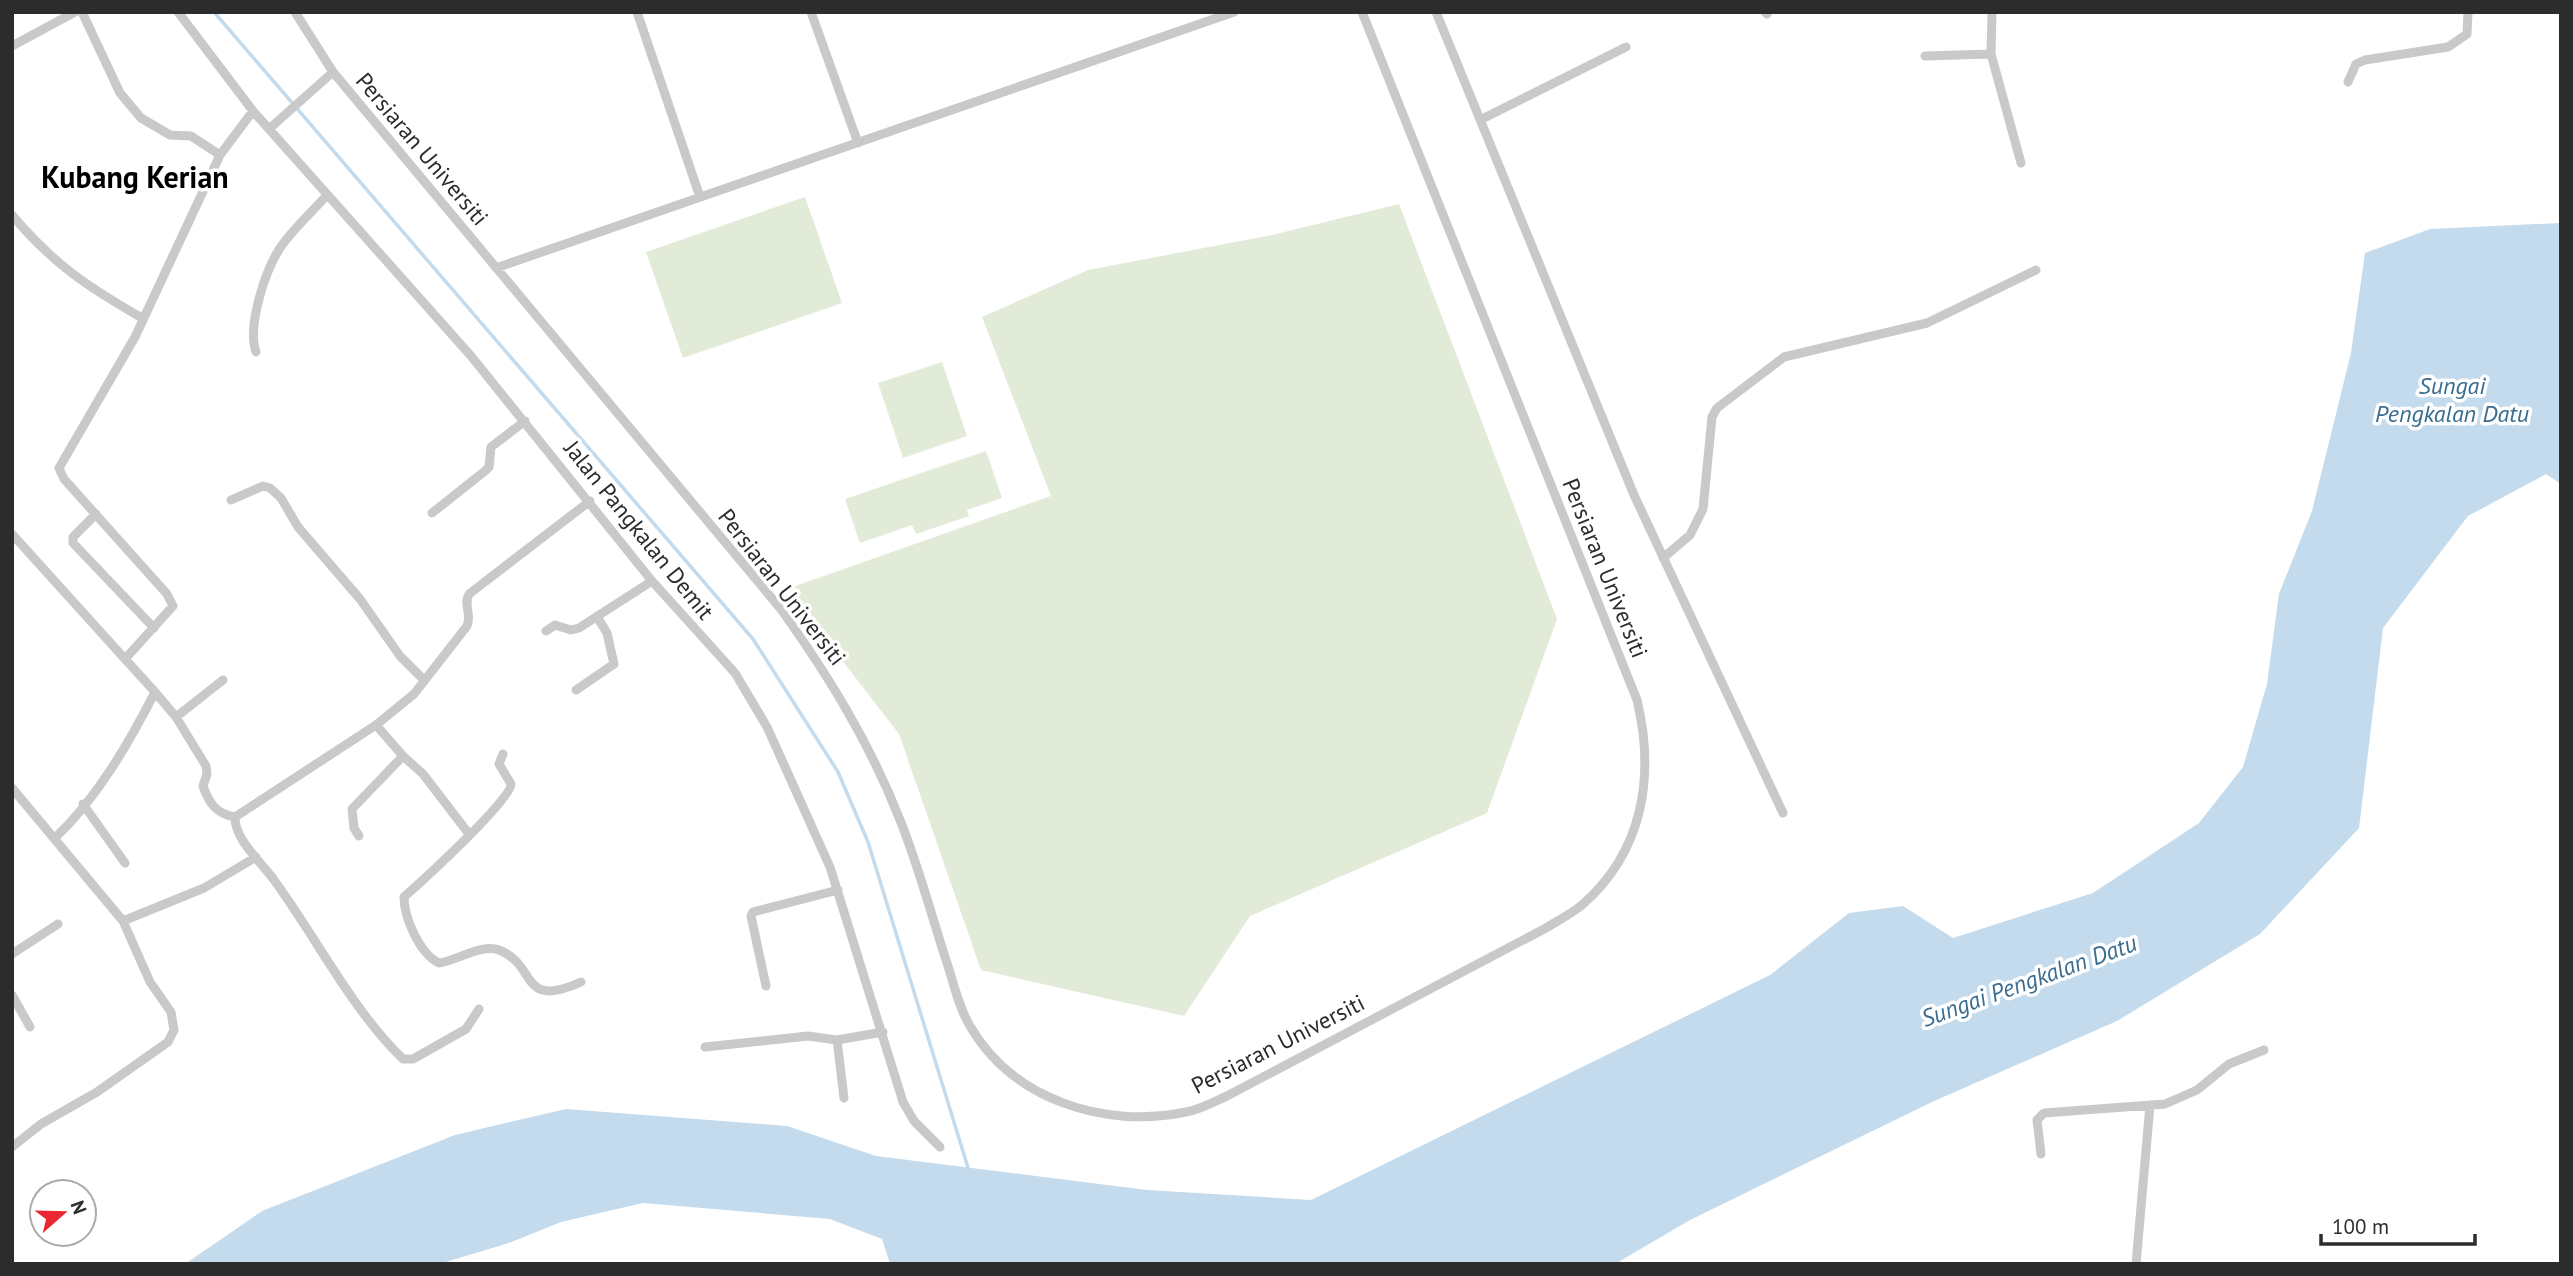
<svg xmlns="http://www.w3.org/2000/svg" width="2573" height="1276" font-family="'PT Sans',sans-serif">
	<rect width="100%" height="100%" fill="#fff"/>
	<!-- green -->
	<path fill="#e2ebd8" d="M805,197L842,303L683,358L646,252Z
		M1399,204L1557,619L1487,813L1250,916L1184,1016L981,970L899,734L787,589L1051,496L982,317L1088,270L1272,235Z
		M942,362L967,436L903,458L878,383Z
		M986,451L1002,498L967,510L969,516L916,534L912,525L860,543L845,499Z"/>
	<!-- water -->
	<path fill="#c3dbec" d="M2561,223V484L2546,474L2468,516L2383,628L2359,828L2260,934L2117,1021L1932,1102L1690,1220L1615,1264H890L882,1239L830,1219L643,1203L561,1222L509,1243L439,1264H185L262,1211L455,1135L566,1109L787,1126L876,1156L1147,1190L1311,1200L1770,975L1849,913L1903,906L1953,938L2093,893L2199,823L2243,767L2267,684L2279,594L2312,511L2351,353L2365,253L2430,229Z"/>
	<g fill="none" stroke-linecap="round" stroke-linejoin="round">
		<!-- stream -->
		<path stroke="#c3dbec" stroke-width="3.5" d="M214,12L753,639L838,772L868,842L969,1171"/>
		<!-- street -->
		<path stroke="#c9c9c9" stroke-width="9" d="M82,12L120,93L141,118L170,135L191,136L220,155
			M178,12L253,111L471,356L652,581L735,673L767,727L830,867L903,1102L914,1121L940,1147
			M295,12L333,72L780,608C828,675 870,743 900,820C919,867 932,918 948,966C954,985 959,1008 970,1026C1013,1100 1105,1129 1186,1112C1199,1110 1213,1102 1225,1097L1546,928C1557,921 1571,914 1582,905C1644,851 1655,775 1637,700L1362,12
			M637,12L700,197
			M811,12L858,143
			M1436,12L1634,495L1783,813
			M1765,12L1767,14
			M1992,12L1991,54L2021,163
			M12,46L75,12
			M1925,56L1991,54
			M2348,82L2356,64L2365,60L2448,47L2467,34L2468,12
			M1482,119L1626,47
			M269,129L333,72
			M12,215C53,264 88,287 142,318
			M496,268L1234,12
			M256,352C247,326 265,271 280,248C293,229 312,212 327,195
			M231,500L263,486L270,488L281,498L298,527L360,599L400,656L424,680
			M432,513L485,471L489,467L491,447L525,421
			M96,514L73,537V543L154,628
			M12,534L125,659
			M1663,558L1690,535L1703,509L1712,417L1717,408L1784,357L1927,323L2036,270
			M546,631L555,625L571,630L579,628L652,581
			M576,690L614,664L607,633L597,617
			M155,692L176,717L206,766L207,774L203,786C209,803 216,814 235,817
			M176,717L223,680
			M376,725L403,756L423,774L469,834
			M503,754L499,764L511,784C513,798 420,883 404,897C404,918 420,954 439,963C456,961 482,943 499,950C538,965 519,1010 581,982
			M12,788L123,921L204,888L256,857
			M83,804L125,863
			M235,817L376,725L414,694L467,626C472,615 463,604 469,594L590,501
			M235,817C234,839 262,863 274,880C316,937 352,1010 403,1059H413L466,1029L479,1009
			M359,836L354,828L352,809L403,756
			M56,837C97,798 129,743 155,692L125,659L173,606L167,594L64,479L59,468L135,337L220,155L253,111
			M12,954L58,924
			M766,986L751,916L753,912L838,890
			M12,995L30,1027
			M837,1040L844,1098
			M705,1047L808,1036L837,1040L883,1032
			M12,1147L41,1124L97,1092L168,1042L174,1030L171,1012L150,982L123,921
			M2041,1154L2037,1120L2044,1113L2165,1104L2197,1090L2229,1064L2264,1050
			M2136,1264L2150,1105"/>
	</g>
	<g text-anchor="middle" stroke-width="7" stroke-linejoin="round" paint-order="stroke">
		<!-- street labels -->
		<g font-size="23" fill="#2c2c2c" stroke="#fff">
			<text transform="translate(422 149) rotate(50)" y="8">Persiaran Universiti</text>
			<text transform="translate(639 530) rotate(51)" y="8">Jalan Pangkalan Demit</text>
			<text transform="translate(1605 568) rotate(68)" y="8">Persiaran Universiti</text>
			<text transform="translate(782 587) rotate(52)" y="8">Persiaran Universiti</text>
			<text transform="translate(1278 1044) rotate(-27)" y="8">Persiaran Universiti</text>
		</g>
		<!-- water labels -->
		<g font-size="24" font-style="italic" fill="#386c90" stroke="#fff">
			<text x="2452" y="394">Sungai<tspan x="2452" dy="28">Pengkalan Datu</tspan></text>
			<text transform="translate(2029 981) rotate(-20)" y="8">Sungai Pengkalan Datu</text>
		</g>
		<!-- district labels -->
		<g font-size="30" font-weight="bold" fill="#000" stroke="#fff">
			<text x="135" y="188">Kubang Kerian</text>
		</g>
	</g>
	<!-- border -->
	<rect width="2573" height="1276" fill="none" stroke="#2c2c2c" stroke-width="28"/>
	<!-- north arrow -->
	<g transform="translate(63 1213) rotate(70)"><circle r="33" fill="#ffffff" stroke="#ababab" stroke-width="2"/>
	<path d="M0-5L12 26L0 18L-12 26Z" fill="#eb2731"/>
	<text y="-10" font-size="19" font-weight="bold" text-anchor="middle" fill="#2c2c2c">N</text>
	</g>
	<!-- scale -->
	<path d="M2321 1234v10h154v-10" fill="none" stroke="#2c2c2c" stroke-width="3.5"/>
	<text x="2332" y="1234" font-size="21" fill="#2c2c2c" stroke="#ffffff" stroke-width="5" paint-order="stroke">100 m</text>
</svg>
